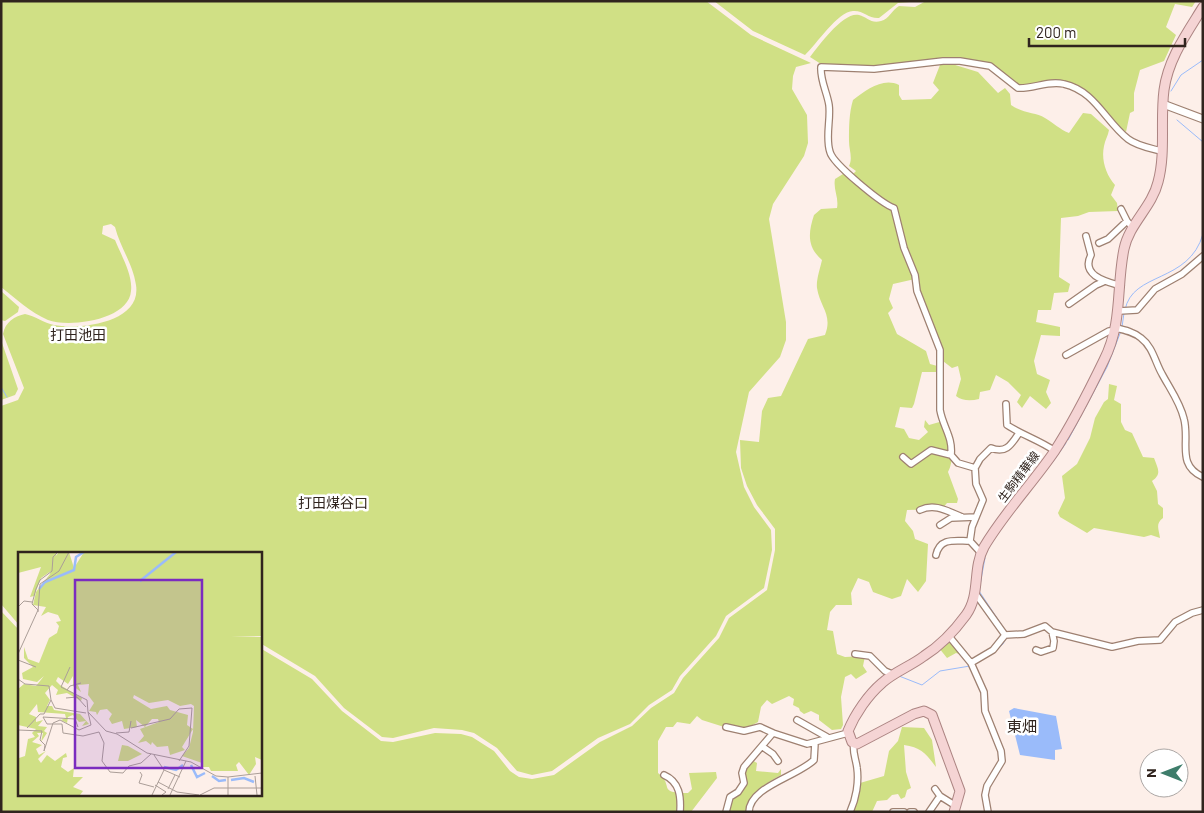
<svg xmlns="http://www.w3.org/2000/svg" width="1204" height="813" font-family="Barlow,'Noto Sans JP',sans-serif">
	<rect width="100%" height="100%" fill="#fdefe9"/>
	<!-- green -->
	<path fill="#d0e085" d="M1,1H706L751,35L811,63L796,67L793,76L792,89L807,115L808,143L804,156L773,204L769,219L786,322V340L780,357L749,392L736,452L744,487L754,507L771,530L772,550L764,588L726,616L716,636L680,676L672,690L649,705L630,724L598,738L552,771L532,775L517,771L497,748L474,733L462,730L434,728L393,738L382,737L344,708L315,676L260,643V553H19V625L1,604V406L18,400L24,388L3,334C5,322 15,316 25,314C35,316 44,323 54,325C79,330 142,323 136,285C133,264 120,247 115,227L111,224L103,226L102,234L115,240C121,255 133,275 131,291C129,320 69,328 48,320C30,312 16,299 1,287Z
		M714,1H921L898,3L879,18C869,19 863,10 853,11C838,11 816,45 805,55L753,31Z
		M926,1H1196L1192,7L1175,4L1166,27L1176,35L1164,61L1140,70L1134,93V111L1130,113L1126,132C1116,124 1110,115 1102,106C1075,76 1053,83 1019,86L991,64L976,61L874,67L821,64L810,57C819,45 844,11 859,15C867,17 871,24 881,21C889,19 892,10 899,6L915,7Z
		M952,64L978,72L998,93L1005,88L1010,94L1011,105C1024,114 1036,112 1045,118C1054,123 1059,129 1069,133L1083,113L1091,114L1109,130C1108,136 1105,140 1104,146C1101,160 1106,175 1115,185L1111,195L1117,203L1118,211L1089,212L1078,216L1061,218L1059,277L1070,284L1068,292L1054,293L1051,310H1038L1036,322L1060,327V336L1041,335L1034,361L1037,374L1050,380L1046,392L1051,403L1046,409L1030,396L1022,408L1017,402L1021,395L1008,382L996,375L990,390L980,392L979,399C971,401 962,401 956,396L961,379L958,366L952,368L939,358L915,279L893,284L889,299L893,308L888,313L897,334L926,351L930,364L941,367L940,372H922L914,404L912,408L900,407L895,427L904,429L909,438L919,440L928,432L924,427L925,420L929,425L943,421L947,422C952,436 955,459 948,472L958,499L957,503H947L942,509L907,510L905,521L913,531L915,539L928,544L926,581L918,592L907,579L901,596L892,599L873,592L869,582L858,578L851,593L852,605H836L830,612L827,630L833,631L837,654L845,657L865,656L863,666L867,672L856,679L851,674L845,677L841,697L843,725L841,729L832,730L819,720V715L811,711L804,714L800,711L799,708L793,705L794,699L789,696L772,704L767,700L761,707L758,722L740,732L702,720L697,716L690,724L677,722L673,727H666L658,741V773C675,786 656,793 688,793L692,789L689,773L716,772L717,778L691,812H1V611L19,630V794H260V648L312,679L342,711L381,741L393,742L435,733L461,734L472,737L494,751L510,771L519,777L532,779L554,775L600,742L632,726L651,708L674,693L683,678L719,638L729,618L767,590L775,550V529L757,505L747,486L741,468L740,440L759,442L762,411L768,398L781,396L808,339L825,335C833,315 820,307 817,288C816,280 820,269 822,260C807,247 808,233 814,215L821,209L837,208C839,197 833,190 835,179L843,174L851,176L856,171L849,166C853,158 849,150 849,141C849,127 849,113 853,100C866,90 883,77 899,85V95L902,100L931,99L939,90L933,83L940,65Z
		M1,291L19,307L18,312L5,321L1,320Z
		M1,340L18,389L15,395L1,400Z
		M1109,384L1117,386L1114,400L1121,404V422L1125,430L1132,433L1143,457L1154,458C1158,469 1162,474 1152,481L1157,491L1158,504L1163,508V518C1155,524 1159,529 1160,538L1151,535L1144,537L1094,528L1087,533L1060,517L1058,513L1065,498L1062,476L1077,464L1090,438L1095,418L1104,402L1108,399Z
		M952,641L962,655L956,653L947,658L939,648Z
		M902,727L924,728L932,740L936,767C926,754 921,747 904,745L906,772L911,788L907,790L905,797L901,799L898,794L892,795L887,800L877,801L872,812H853L860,783L884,776L889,751L898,741Z
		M750,759L757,763L756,771L778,773L781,769V775C765,784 750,792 748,812H726L730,798L740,789L741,780Z"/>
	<!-- water -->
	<path fill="#9abbfa" d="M1014,708L1056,716L1062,749L1055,750V760L1020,755L1009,711Z"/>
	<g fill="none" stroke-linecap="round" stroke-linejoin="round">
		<!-- stream -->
		<path stroke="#9abbfa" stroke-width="1" d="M1171,91L1181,75L1203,60
			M1177,120L1203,142
			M1125,310C1132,271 1189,284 1203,234
			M1122,327L1124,313
			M1,387L7,397
			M1068,440L1107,367L1121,331
			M1052,463L1066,443
			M980,585L985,558
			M979,591L1003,627
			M995,652L1003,644L1006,638
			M899,676L922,685L940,671L970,666"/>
		<defs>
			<path id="minor" d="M1121,209L1127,221L1133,228
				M1086,236L1091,255C1080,276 1108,282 1121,286
				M1099,243L1108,239L1127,221
				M1069,304L1096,285L1103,282
				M1119,311L1137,310L1155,289L1182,274L1203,256
				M1116,328C1125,330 1134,332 1141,338C1153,347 1155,362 1162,374C1170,389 1180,402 1184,419C1190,442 1176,465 1203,477
				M1066,355L1109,331H1115
				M1006,404L1007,425C1022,435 1039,440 1055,451
				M951,455C953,437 943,427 940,410V350L917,291L915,275L904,248L894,208C882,204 833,164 830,152C825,137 831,120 829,105C827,92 820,80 821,67L874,69L943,61H960L990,66L1018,88C1033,89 1049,80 1064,84C1095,91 1105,121 1128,139C1137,146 1150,148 1161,151
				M903,457L911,464L931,450L951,455L958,463L975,468L976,484L983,500L972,527L970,541L981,553
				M975,468L980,459L991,448C1006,454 1011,445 1019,433
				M920,510C935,503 947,511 962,517
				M940,525L951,518L976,517
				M936,555C940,537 955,541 970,541
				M975,593L1005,635
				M948,635L971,663
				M1005,635L1024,634L1045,626L1052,632L1112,647L1138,641L1160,640L1175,622L1192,613L1203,610
				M1036,650L1041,652L1053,648L1054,641L1052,632
				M855,654L870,656L885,671L894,675
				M797,720L827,737
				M726,727L744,731L760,727L773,733
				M763,747L773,754L778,761
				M664,775C680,782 681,797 680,812
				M935,789L940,796L956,806
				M726,812L730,797L738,792L744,783L742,773L744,767L773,733L807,744L848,733
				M749,812C749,787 796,777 814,760L815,743
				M850,812C856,799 859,782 857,768C856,759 852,752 854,743
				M893,812H904
				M910,812H914
				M929,812L940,796
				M988,812L985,795L987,786L1002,761L1001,751L985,711L984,692L971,663L993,650L1005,635"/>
			<path id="tertiary" d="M1163,104L1203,119"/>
			<path id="primary" d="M954,812L960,791L932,715L924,711L914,714L857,744L852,742L848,731C855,714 868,695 882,683C894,672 911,666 924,656C940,646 955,630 966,615C981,594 972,569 984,547C1004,513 1032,484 1054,452C1073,423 1089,391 1104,360C1123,322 1116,288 1124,249C1129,224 1152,207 1158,182C1166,153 1160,120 1164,90C1168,59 1187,33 1203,7"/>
		</defs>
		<!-- minor casing -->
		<use href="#minor" stroke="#9e8071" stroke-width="8"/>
		<!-- tertiary casing -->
		<use href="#tertiary" stroke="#9e8071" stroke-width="9"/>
		<!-- primary casing -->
		<use href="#primary" stroke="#ac8482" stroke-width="11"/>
		<!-- minor -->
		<use href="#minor" stroke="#fff" stroke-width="5.5"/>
		<!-- tertiary -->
		<use href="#tertiary" stroke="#fff" stroke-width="7"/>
		<!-- primary -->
		<use href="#primary" stroke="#f5d4d4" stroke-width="9"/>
	</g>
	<g text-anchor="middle" stroke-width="5" stroke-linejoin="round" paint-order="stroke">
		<!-- street labels -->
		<g font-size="12" fill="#30241e" stroke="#fff">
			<text transform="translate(1019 477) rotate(-53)" y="4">生駒精華線</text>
		</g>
		<!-- neighbourhood labels -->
		<g font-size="14" fill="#30241e" stroke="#fff">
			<text x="78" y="340">打田池田</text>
			<text x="333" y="508">打田煤谷口</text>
		</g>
		<!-- quarter labels -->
		<g font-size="15" fill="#30241e" stroke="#fff">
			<text x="1022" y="732">東畑</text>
		</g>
	</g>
	<!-- overview -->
	<g transform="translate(18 552)">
		<rect width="244" height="244" fill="#fdefe9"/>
		<path d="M0,0H39L33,19L23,26L16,44L12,45L23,15L0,21ZM41,0H51L56,16L66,0H244V84H213L244,85V208L237,205L238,212L231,223L221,210L218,213L220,219H193L191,215H185L184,211L164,204L171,196L175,180L176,154L173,152L162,154L150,148L131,151L116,143L115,146L133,157L149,154L152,158L170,163L169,173L175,177L164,195L167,198L152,203L150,194L139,195L134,190L133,193L128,189L120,191L126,184L122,177L141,170L140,167H134L127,175L118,168L119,175L106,177L104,169L94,172L91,167L94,162L89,157L82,158L79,163L78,160L71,159L76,151L70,143L71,132L60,133L63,140L55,134V124L50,132L40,125L38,129L42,133L64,146L63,149L49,141L38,143L40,138L34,133L27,141L32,148L29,154H34L36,158L62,162L71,172L64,174L68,169L61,170L55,163L50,165L49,171L43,168L48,166L47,162L20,160L19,152L11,162L18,165V170L25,168L20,174L29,175L26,179L29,181L23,190L25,181H19L21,184L14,190L24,193L18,197L21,203L28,199L20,207L23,211L29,203L37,209L48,201L49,205L45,206L43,215L50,220L56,216L55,225H65L55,235L65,239L62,243H0L1,206L7,204L10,187L17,185L14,181L18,177L0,173V137L6,132L18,134L26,124L19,130L5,127L4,121L15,115L6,106V95L10,107L21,111L31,86L39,81L41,74L38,70L43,69L40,63L30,60L23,64L28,55L15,53L18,40L32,22L36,6ZM104,193L110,194L124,202L110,209H100Z" fill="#d0e085"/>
		<path fill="none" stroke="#9abbfa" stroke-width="2.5" d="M122,29L158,0M21,37L27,30L56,18L58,5L66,0M173,213L179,225L187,221M146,215L158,218L165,213M194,224L201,229L208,228M213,228L226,226L236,230"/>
		<path fill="none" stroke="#ab9e98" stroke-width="1" d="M0,55L6,49L14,50M20,60L22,32L41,19L51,0M0,102L20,58L14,52L18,37L22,28L34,19L35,5L40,0M0,108L18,115M52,115L43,135L69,148L70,160M0,127L7,132L31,134L33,148M49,138L52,134L63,131M48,146L59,145L68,155M25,165L29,172H44L45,181L65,184L81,180L86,191L84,209L92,220L105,221L111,214L123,211L133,202M25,165L57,167L60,175M9,176L22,162H26L33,148L37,156L68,161M113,176L152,167L161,157L174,156L171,194L161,209M0,178L24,179L22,188L27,193L26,199L35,171L42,168L61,178L73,173L70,160L88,179L99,182L129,201L173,210L198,224L210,225V243M98,181L111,180L113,169M136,203L146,218L162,225M122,220L124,223L121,231L136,235M237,224L239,243M210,225L244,221M140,230L159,240L181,243M137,233L148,240L144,243M150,237L157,223M134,243L146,218M152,243L168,209M182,243L196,236H244"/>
		<path fill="#7b2cbf" fill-opacity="0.15" stroke="#7b2cbf" stroke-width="2.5" d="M57,28H184V216H57Z"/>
		<rect width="244" height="244" fill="none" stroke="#30241e" stroke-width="2.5"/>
	</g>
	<!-- border -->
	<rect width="1204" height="813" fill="none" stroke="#30241e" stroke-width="5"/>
	<!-- north arrow -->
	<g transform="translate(1164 773) rotate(270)"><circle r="24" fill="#ffffff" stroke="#aca7a5"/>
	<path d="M0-4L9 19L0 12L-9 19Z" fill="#3e7d6b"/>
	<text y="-8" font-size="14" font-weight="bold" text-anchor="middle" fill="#30241e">N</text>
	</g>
	<!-- scale -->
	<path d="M1029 38v8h156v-8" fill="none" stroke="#30241e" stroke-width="2.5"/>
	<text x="1036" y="38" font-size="15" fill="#30241e" stroke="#ffffff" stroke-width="4" paint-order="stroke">200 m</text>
</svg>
